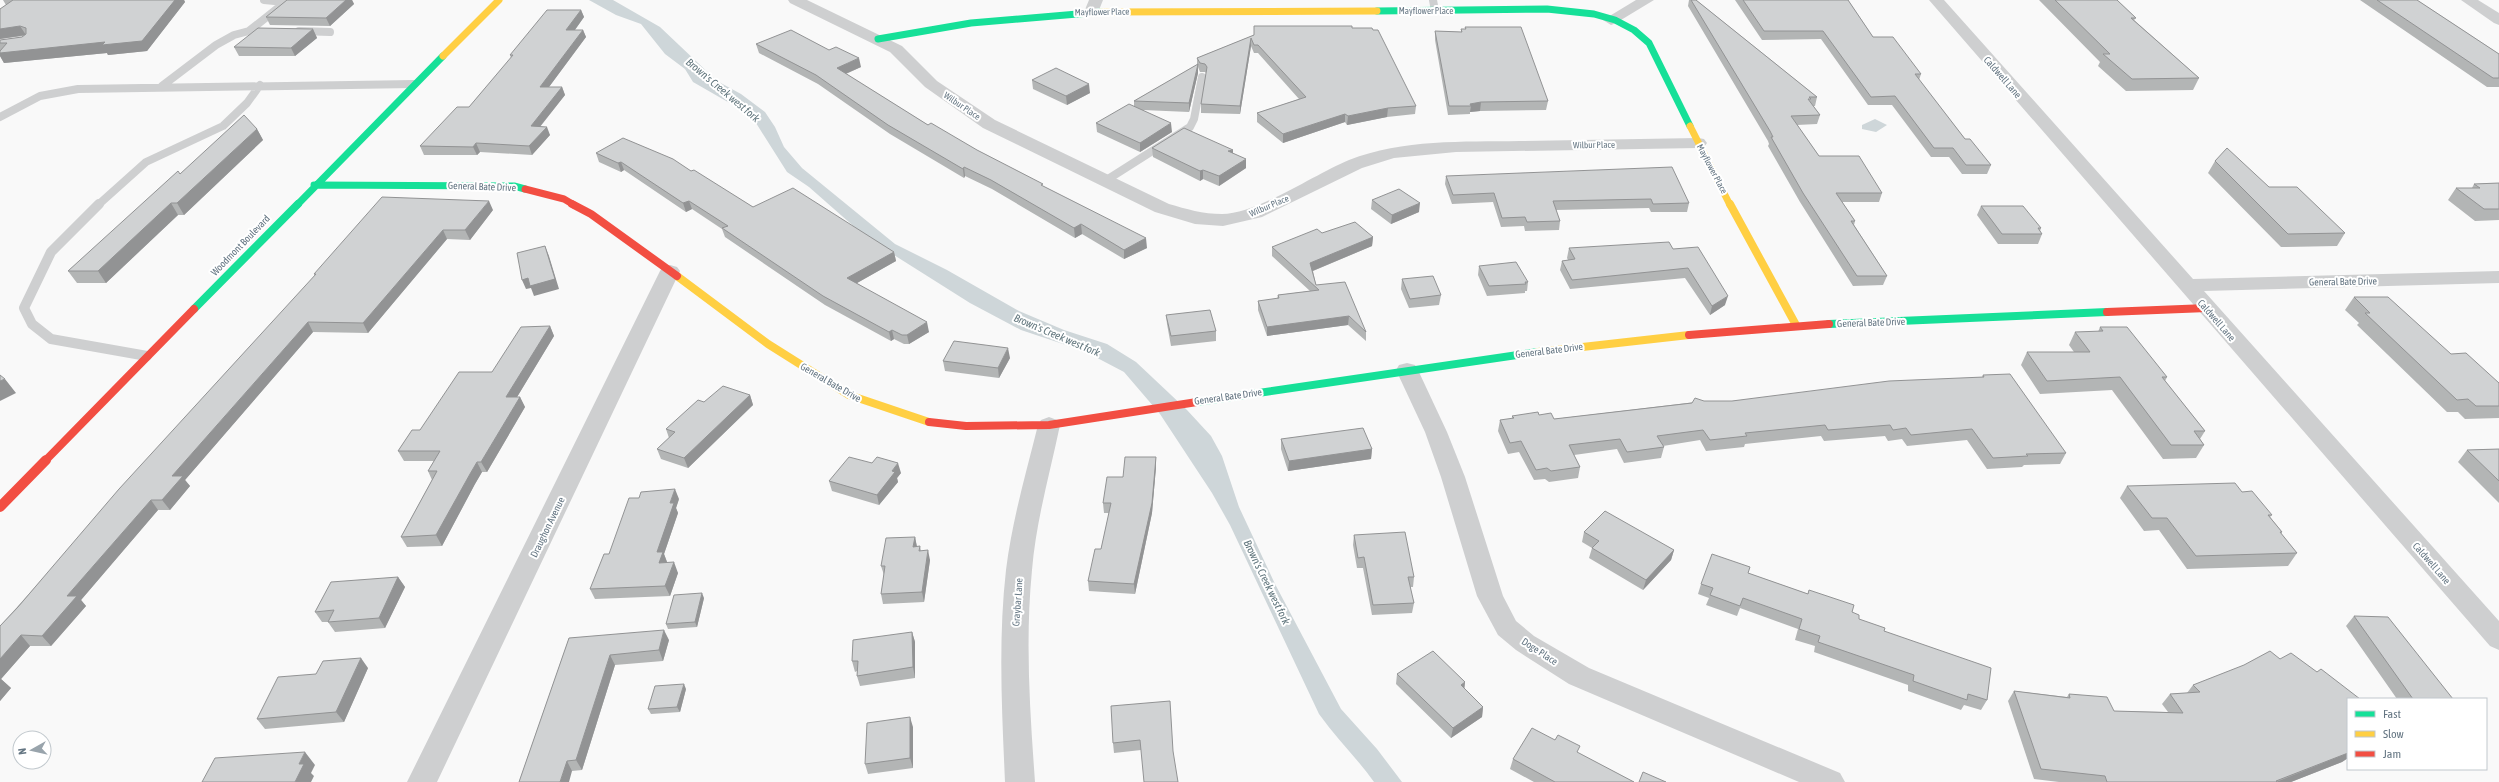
<svg xmlns="http://www.w3.org/2000/svg" width="2499" height="782" font-family="'Asap Condensed',sans-serif">
	<rect width="100%" height="100%" fill="#f9f9f9"/>
	<!-- water -->
	<path fill="#ced6d9" d="M589,0H613L660,27L717,81L741,94L765,112L775,127L784,147L802,168L895,244L947,270L1019,311L1064,330L1107,344L1136,362L1187,410L1211,436L1222,456L1239,507L1275,584L1341,709L1377,749L1402,782H1374C1357,758 1336,738 1319,714L1230,525L1212,493L1160,414L1124,372L1084,351L1021,330L970,303L867,238L809,187L787,172L756,123L747,113L693,82L685,69L665,54L641,24L616,15Z
		M1875,119L1887,125L1876,132L1862,129V125Z"/>
	<g fill="none" stroke-linecap="round" stroke-linejoin="round">
		<!-- lane-far1 -->
		<path stroke="#cecfd0" stroke-width="8" d="M264,0L285,2
			M1433,0L1435,11
			M299,31L330,32
			M162,86L216,45L234,35L249,31L288,0
			M0,117L40,96L78,89L414,84
			M1105,181L1190,127L1194,119L1202,77
			M98,205L146,162L223,126L247,103L260,85"/>
		<!-- lane -->
		<path stroke="#cecfd0" stroke-width="10" d="M99,204L51,252L24,308L32,324L51,339L147,356"/>
		<!-- street -->
		<path fill="#cecfd0" fill-rule="evenodd" d="M788,0H807L902,46L937,81L995,120L1169,204C1186,209 1203,214 1222,214C1257,214 1315,174 1349,160C1403,139 1463,142 1520,141C1579,140 1639,139 1698,138L1704,139L1707,143L1704,147L1698,148L1456,152L1394,158L1362,168L1262,217L1223,226L1195,224L1155,212L983,128L925,87L890,52L790,3Z
			M1089,0H1103L1097,15L1092,17L1084,12Z
			M1636,0H1654L1616,23L1611,25L1603,20Z
			M1929,0H1944L2193,279L2499,271V283L2204,291L2499,621V650L2490,646Z
			M2461,0H2478L2499,13V25L2494,23Z
			M670,265L677,267L680,271L437,782H407L660,271L663,267Z
			M1407,363L1415,365L1418,370L1447,432L1465,477L1503,596L1516,621L1534,636L1589,668L1840,773L1845,782H1799L1569,684L1516,650L1498,635L1477,596L1441,477L1425,432L1396,370L1399,365Z
			M1049,417L1057,420L1060,425C1050,473 1036,521 1032,570C1025,641 1030,712 1035,782H1005C1002,712 998,640 1006,570C1012,521 1026,473 1038,425L1041,420Z"/>
		<!-- fast-far1 -->
		<path stroke="#16e098" stroke-width="7" d="M1377,11L1547,9L1594,14L1615,20L1634,30L1649,43L1690,126
			M878,39L971,23L1101,12
			M314,185L514,186L525,189
			M297,205L443,56"/>
		<!-- fast -->
		<path stroke="#16e098" stroke-width="8" d="M194,309L298,204
			M1829,324L2107,312
			M1197,402L1538,352"/>
		<!-- slow-far1 -->
		<path stroke="#ffcf43" stroke-width="7" d="M1101,12L1377,11
			M443,56L499,0
			M1690,126L1730,205"/>
		<!-- slow -->
		<path stroke="#ffcf43" stroke-width="8" d="M1730,204L1796,325
			M677,276L768,344L849,395L929,422
			M1538,352L1689,335"/>
		<!-- jam-far2 -->
		<path stroke="#f24e42" stroke-width="7" d="M525,189L564,199L574,205"/>
		<!-- jam-far1 -->
		<path stroke="#f24e42" stroke-width="8" d="M572,204L591,214L677,276
			M2107,312L2207,308
			M1689,335L1829,324
			M929,422L966,426L1049,425L1197,402
			M45,461L194,309"/>
		<!-- jam -->
		<path stroke="#f24e42" stroke-width="10" d="M0,507L46,460"/>
	</g>
	<!-- wall -->
	<path fill="#b3b5b5" d="M3,0H184L185,2L147,51L108,55L107,53L4,63L0,56V40L22,37L23,36L0,39V9L6,5Z
		M287,0H352L354,4L330,26L270,25L266,17Z
		M1689,0H1696L1817,97L1815,106H1813L1820,115L1817,124L1797,125L1819,156L1882,193L1879,202H1842L1855,221L1854,225L1887,276L1883,285L1853,286L1800,202L1768,146L1769,144L1768,141L1688,6Z
		M1735,0H1848L1873,37L1921,74L1919,80L1965,139L1991,165L1987,174H1962L1949,157H1931L1892,105H1868L1821,39L1762,40Z
		M2039,0H2117L2136,18L2134,20L2199,78L2193,90L2126,91L2098,66L2100,62Z
		M2360,0H2417L2499,54V87H2487Z
		M581,10L584,17L575,30H583L586,37L549,87H562L565,95L540,127L550,135L532,155L480,152L477,155H424L420,146L469,107L511,58L510,55Z
		M1465,27L1548,101L1546,110L1480,111L1470,112V114L1448,115L1435,40V31L1461,32V29H1465Z
		M1352,28L1373,30L1416,106L1415,114L1387,117L1347,125L1345,122L1283,143L1257,122V113L1299,99L1258,53H1254L1251,46L1240,114L1201,113V104L1206,73L1205,72H1200L1198,67V73L1189,112L1143,110L1172,132L1140,152L1097,132L1096,123L1134,106V101L1197,65V58L1254,35Z
		M313,29L317,38L295,56H239L234,47Z
		M756,44L861,67L846,74L928,125L1044,187L1147,248L1124,259L1082,234L1075,238L992,189L965,176L964,178L890,134L818,84L759,53Z
		M1032,80L1090,93L1067,105L1033,89Z
		M257,129L263,140L184,215H178L106,283H77L68,271L180,174Z
		M1152,148L1233,153L1246,168L1219,186L1203,179L1200,181L1153,157Z
		M596,153L691,171L753,207L894,252L896,261L857,283L929,332L909,344H904L894,339L891,341L825,305L725,237L722,229L692,209L686,212L624,170L621,172L599,162Z
		M2215,161L2269,187L2345,233L2337,246L2281,247L2208,173Z
		M1446,176L1689,203L1687,212H1651L1649,208L1556,210L1560,221L1559,230L1525,231L1524,226L1501,227L1493,202L1452,204L1445,184Z
		M2499,183V220L2475,221L2448,200L2456,188H2472L2474,184Z
		M1372,200L1419,212L1391,224L1371,209Z
		M1981,206L2041,228L2040,231L2042,234L2038,244H1998L1977,215Z
		M493,210L470,240L447,239L368,333L313,332L185,480L190,486L170,510H158L81,600L86,606L51,646H30L1,679L11,688L0,701V626L315,276L314,274Z
		M1322,233L1373,237L1372,246L1313,271L1316,285L1366,332V341L1348,325L1267,336L1258,310V301L1277,299L1278,295L1310,291L1272,256V247Z
		M1569,248L1673,249L1725,305L1710,315L1685,278L1570,289L1560,270L1562,261L1568,260L1567,258Z
		M1479,266L1528,282L1527,291H1525V293L1487,296L1478,275Z
		M1402,279L1441,295L1439,305L1409,308L1401,289Z
		M2354,297L2451,354L2499,383V418L2465,419L2458,412H2447L2357,325L2359,323L2345,310Z
		M1166,315L1216,331V341L1171,346L1167,324Z
		M550,326L554,336L517,397H520L525,407L487,472H482L475,484L442,546L407,547L401,537L432,480L428,471L434,461H404L398,451L420,430L492,372Z
		M2100,327L2167,377L2165,381L2205,431L2200,439L2204,445L2196,458L2163,459L2112,390L2040,394L2021,365L2027,352H2074L2069,345L2075,332H2098Z
		M1010,358L999,378L945,371L943,361Z
		M1983,375L2066,453L2060,464L2024,465L2022,467L1987,469L1967,440L1907,446L1902,439L1888,441L1885,436L1824,441L1821,436L1745,444L1744,447L1706,451L1700,440L1663,446L1664,447L1661,458L1624,463L1617,449L1574,455L1580,467L1578,478L1549,482L1545,479L1534,480L1519,452L1508,454L1498,431L1500,420L1512,419V416L1539,415L1554,419L1704,401H1732L1982,377Z
		M750,395L753,405L688,468L661,459L657,449L669,438L666,429Z
		M1281,439L1372,449L1371,459L1288,471L1281,449Z
		M2499,449V503L2458,462L2467,450Z
		M1156,457V467L1152,513L1135,594L1089,591L1088,581L1101,549L1109,513H1104L1103,503L1123,477Z
		M901,473L897,478L898,482L879,505L832,491L829,481Z
		M2127,486L2242,492L2272,515L2270,517L2282,532L2281,534L2297,553L2288,566L2187,569L2159,530L2144,531L2120,498Z
		M679,499L676,508L678,513L664,554L667,562V563L678,573L670,596L595,599L590,589Z
		M1584,532L1674,550L1671,560L1643,590L1589,558L1592,548L1582,542Z
		M1354,535L1414,577L1413,587H1410L1414,603L1412,613L1372,615L1363,568H1357L1353,545Z
		M915,537L917,547L920,546L921,551L930,560L924,602L883,604L881,594L884,575L881,566Z
		M1748,573L1808,594L1809,590L1852,612L1859,619L1884,631L1987,700L1981,710L1964,705L1961,710L1908,691V685L1814,652L1815,646L1795,640L1798,629L1740,608L1737,616L1706,605L1709,598L1698,594L1701,584Z
		M398,577L405,587L385,628L335,632L328,622H322L315,612Z
		M704,598L697,627L668,629L666,624Z
		M2354,616L2453,699H2397L2346,626Z
		M912,632L915,642V678L860,686L857,676V671L855,672L852,661Z
		M569,638L669,640L663,661L615,665L582,770L572,771L519,782Z
		M2280,659L2348,699V758L2342,762L2291,782H2059L2034,779L2008,701L2014,691L2067,697L2069,694L2114,711L2168,712L2162,704L2170,694L2187,693L2193,685Z
		M368,668L344,722L265,729L257,719L316,674Z
		M1397,674L1465,682L1464,689L1483,707L1482,717L1451,738L1396,684Z
		M686,689L680,712L651,714L648,709Z
		M1170,701L1141,750L1114,753L1113,743Z
		M913,727V768L868,774L865,764Z
		M1578,753L1634,782H1534L1510,769L1513,759Z"/>
	<!-- shaded-wall -->
	<path fill="#929394" d="M175,0H184L185,2L147,51L108,55L107,53L4,63L0,56V53Z
		M346,0H352L354,4L330,26L326,18Z
		M581,10L584,17L569,38L566,30Z
		M20,26L26,35L0,39V29Z
		M313,29L317,38L295,56L291,48Z
		M583,30L586,37L543,95L540,87Z
		M1251,38V46L1240,114V106Z
		M859,58L861,67L838,77L837,68Z
		M1198,64V73L1189,112V103Z
		M1089,84L1090,93L1067,105L1066,96Z
		M562,87L565,95L534,134L531,126Z
		M1481,102L1480,111L1470,112L1471,106L1470,104Z
		M1388,108L1387,117L1347,125L1348,116Z
		M1345,114V122L1283,143V134Z
		M1171,123L1172,132L1140,152V143Z
		M547,127L550,135L532,155L529,146Z
		M257,129L263,140L184,215L177,203Z
		M476,143L480,152L477,155L473,147Z
		M1233,150V159L1228,151Z
		M1246,159V168L1219,186V176Z
		M621,162L624,170L621,172L618,163Z
		M964,167L965,176L964,178L963,169Z
		M1203,170V179L1200,181V171Z
		M489,201L493,210L470,240L465,230Z
		M689,201L692,209L686,212L683,203Z
		M171,203L178,215L106,283L98,271Z
		M1420,203L1419,212L1391,224L1392,215Z
		M1081,224L1082,234L1075,238L1074,228Z
		M443,230L447,239L368,333L363,323Z
		M1373,237L1372,246L1310,272V263Z
		M1146,238L1147,248L1124,259V250Z
		M545,246L549,256L559,289L534,296L531,288L526,289L522,280Z
		M894,252L896,261L850,287L847,278Z
		M1728,296L1725,305L1710,315L1712,306Z
		M1349,316L1348,325L1267,336V327Z
		M308,322L313,332L185,480L190,486L170,510L162,500L172,476Z
		M927,322L929,332L909,344L907,335Z
		M550,326L554,336L511,407L506,397Z
		M892,330L894,339L891,341L889,332Z
		M1008,348L1010,358L999,378L998,368Z
		M5,379L16,393L0,401V381Z
		M750,395L753,405L688,468L684,458Z
		M520,397L525,407L487,472L481,462Z
		M1372,449L1371,459L1288,471L1289,461Z
		M1156,457V467L1152,513L1135,594L1134,584Z
		M477,462L482,472L475,484L442,546L436,535L470,474Z
		M898,463L901,473L897,478L898,482L879,505L877,495L892,471Z
		M675,489L679,499L676,508L678,513L664,554L667,562L663,573L659,563L657,552L670,503Z
		M151,500L158,510L81,600L86,606L51,646L42,636L67,596Z
		M915,537L917,547H913Z
		M928,550L930,560L924,602L922,592Z
		M1674,550L1671,560L1643,590L1646,580Z
		M674,562L678,573L670,596L665,586Z
		M398,577L405,587L385,628L379,618Z
		M702,593L704,598L697,627L695,622Z
		M664,630L669,640L663,661L659,650Z
		M912,632L915,642V678L913,667Z
		M21,635L30,646L1,679L11,688L0,701V659Z
		M610,655L615,665L582,770L576,760Z
		M361,658L368,668L344,722L336,712Z
		M1465,682L1464,692L1461,685Z
		M684,684L686,689L680,712L677,707Z
		M1483,707L1482,717L1451,738L1453,728Z
		M910,717L913,727V768L910,758Z
		M305,752L315,765L311,773L314,776L311,782H295L299,764Z
		M2348,753V758L2342,762L2291,782H2276Z
		M567,761L572,771L569,782H560Z"/>
	<!-- building -->
	<path fill="#d0d2d3" stroke="#929394" d="M13,0H175L142,41L102,45L105,42L0,53V51L7,43H0V40L22,37L26,34V28L20,26L0,29V9Z
		M287,0H346L326,18L266,17Z
		M1691,0H1696L1817,97H1809L1811,99H1808L1820,115L1791,116L1819,156H1859L1882,193H1836L1855,221H1851L1887,276H1857L1803,193L1771,137H1773L1770,131Z
		M1743,0H1848L1873,37H1893L1921,74H1915L1965,139H1970L1991,165H1966L1953,148H1934L1895,96L1871,97L1823,31H1764Z
		M2055,0H2117L2136,18H2131L2199,78L2132,79L2103,54H2110Z
		M2377,0H2417L2499,54V78H2493Z
		M547,10H581L566,30H583L540,87H562L531,126L547,127L529,146L476,143L473,147L420,146L457,107H469L513,55H510Z
		M1254,26H1352V28H1372L1373,30H1378L1416,106L1388,108L1348,116L1345,114L1283,134L1257,113L1306,97L1258,45H1254L1251,38L1240,106L1201,104L1207,67L1205,64L1200,63L1197,58L1254,35Z
		M1465,27H1521L1548,101L1481,102L1470,104L1471,106H1449L1435,31L1462,32L1461,29H1466Z
		M258,28L313,29L291,48L234,47Z
		M791,30L829,50L836,47L859,58L837,68L928,125L931,123L977,150L1043,184L1041,185L1146,238L1124,250L1081,224L1074,228L991,180L964,167L963,169L888,125L816,75L756,44Z
		M1198,64L1189,103L1134,101Z
		M1056,68L1089,84L1066,96L1032,80Z
		M1129,104L1171,123L1140,143L1096,123Z
		M244,115L257,129L177,203H171L98,271H68L178,171L180,174Z
		M1184,128L1233,150L1228,151L1246,159L1219,176L1203,170L1200,171L1152,148Z
		M623,138L673,159L691,171L694,170L753,207L793,188L894,252L847,278L927,322L907,335H902L892,330L889,332L823,296L722,228L728,226L689,201L683,203L621,162L618,163L596,153Z
		M2227,148L2269,187H2297L2345,233L2288,234L2215,161Z
		M1672,167L1689,203L1653,204L1651,199L1553,201L1560,221L1527,222L1525,217L1502,218L1494,193L1453,195L1446,176Z
		M2499,183V209H2484L2456,188H2480L2474,184Z
		M1399,189L1420,203L1392,215L1372,200Z
		M382,197L489,201L465,230H443L363,323L308,322L172,476H183L162,500H151L67,596H77L42,636L21,635L0,659V626L18,607L119,489L316,274H314Z
		M1981,206H2023L2041,228H2038L2042,234H2002Z
		M1355,222L1373,237L1310,263L1316,285L1345,282L1366,332L1349,316L1267,327L1258,301L1279,298L1278,295L1319,290L1272,247L1317,229L1322,233Z
		M1669,242L1673,249L1698,247L1728,296L1712,306L1688,268L1572,280L1562,261L1575,259L1569,248Z
		M545,246L555,279L530,286L528,278L522,280L517,253Z
		M1516,262L1528,282H1525L1526,284L1489,286L1479,266Z
		M1433,276L1441,295L1410,299L1402,279Z
		M2354,297H2388L2451,354L2466,353L2499,383V406H2476L2468,399L2457,400L2365,313H2370Z
		M1210,310L1216,331L1171,336L1166,315Z
		M550,326L506,397H520L481,462H477L470,474L436,535L401,537L437,471H428L440,451H398L412,430H420L459,372H492L521,327Z
		M2100,327H2127L2167,377H2162L2205,431H2194L2204,445H2171L2120,377L2047,381L2027,352H2090L2075,332L2103,331Z
		M954,341L1008,348L998,368L943,361Z
		M2010,374L2066,453L2026,454L2028,456L1993,458L1972,429L1911,435L1906,428L1893,430L1890,425L1828,430L1825,425L1745,433L1747,436L1710,440L1703,430L1657,436L1664,447L1627,452L1620,439L1569,445L1580,467L1551,471L1547,468L1536,470L1521,441L1510,443L1500,420L1514,418L1512,416L1538,412L1539,415L1551,413L1554,419L1692,403L1695,398L1704,401H1732L1889,381L1984,377L1983,375Z
		M0,375L5,379L0,381Z
		M723,386L750,395L684,458L657,449L675,432L666,429L698,400L704,402Z
		M1363,428L1372,449L1289,461L1281,439Z
		M2499,449V481L2467,450Z
		M849,457L872,463L877,457L898,463L892,471L895,472L877,495L829,481Z
		M1125,457H1156L1152,503L1134,584L1088,581L1095,549H1101L1111,503H1103L1107,477H1123Z
		M2235,483L2242,492L2252,491L2272,515H2268L2282,532H2280L2297,553L2196,556L2167,518H2152L2127,486Z
		M675,489L670,503H674L657,552H663L659,563L674,562L665,586L590,589L604,554H609L629,498H639L641,492Z
		M1605,511L1674,550L1646,580L1592,548L1599,541L1584,532Z
		M1405,532L1414,577H1408L1414,603L1373,605L1364,557L1358,558L1354,535Z
		M915,537L913,547L920,546L919,551L928,550L922,592L881,594L885,566H881L886,538Z
		M1712,554L1750,567L1748,573L1808,594L1809,590L1854,605L1852,612L1859,615V619L1885,628L1884,631L1991,668L1987,700L1968,694L1967,700L1913,681L1914,675L1818,642L1820,636L1799,629L1802,619L1743,598L1740,606L1710,595L1713,588L1701,584Z
		M398,577L379,618L328,622L334,610L315,612L331,582Z
		M702,593L695,622L666,624L674,595Z
		M2354,616L2388,617L2453,699H2413Z
		M664,630L659,650L610,655L576,760L567,761L560,782H519L569,638Z
		M912,632L913,667L857,676L858,661H852L853,640Z
		M1433,651L1465,682L1461,685L1483,707L1453,728L1397,674Z
		M2270,651L2280,659L2291,653L2317,672L2321,669L2360,699H2348V753L2276,781L2277,782H2107L2105,776L2041,769L2014,691L2070,698L2069,694L2107,697L2114,711L2183,713L2170,694L2200,692L2193,685L2244,665Z
		M361,658L336,712L257,719L278,677L316,674L323,661Z
		M684,684L677,707L648,709L655,686Z
		M1170,701L1173,751L1178,782H1144L1140,740L1113,743L1111,706Z
		M910,717V758L865,764L867,723Z
		M1532,728L1555,740L1558,735L1580,746L1577,752L1634,782H1555L1513,759Z
		M305,752L299,764H304L295,782H202L215,758Z
		M1643,772L1666,782H1639Z"/>
	<g text-anchor="middle" stroke-width="4" stroke-linejoin="round" paint-order="stroke">
		<!-- far-street labels -->
		<g font-size="9" fill="#657683" stroke="#fff">
			<text x="1426" y="14">Mayflower Place</text>
			<text transform="translate(1102 12) rotate(-1)" y="3">Mayflower Place</text>
			<text transform="translate(962 106) rotate(34)" y="3">Wilbur Place</text>
			<text transform="translate(1594 145) rotate(-1)" y="3">Wilbur Place</text>
			<text transform="translate(1712 169) rotate(62)" y="3">Mayflower Place</text>
			<text transform="translate(1269 206) rotate(-23)" y="3">Wilbur Place</text>
		</g>
		<!-- street labels -->
		<g font-size="10" fill="#657683" stroke="#fff">
			<text transform="translate(2003 77) rotate(49)" y="4">Caldwell Lane</text>
			<text transform="translate(482 186) rotate(2)" y="4">General Bate Drive</text>
			<text transform="translate(240 245) rotate(-46)" y="4">Woodmont Boulevard</text>
			<text transform="translate(2343 281) rotate(-1)" y="4">General Bate Drive</text>
			<text transform="translate(2217 320) rotate(49)" y="4">Caldwell Lane</text>
			<text transform="translate(1871 322) rotate(-2)" y="4">General Bate Drive</text>
			<text transform="translate(1549 350) rotate(-7)" y="4">General Bate Drive</text>
			<text transform="translate(831 382) rotate(30)" y="4">General Bate Drive</text>
			<text transform="translate(1228 396) rotate(-8)" y="4">General Bate Drive</text>
			<text transform="translate(547 527) rotate(-64)" y="4">Draughon Avenue</text>
			<text transform="translate(2432 563) rotate(49)" y="4">Caldwell Lane</text>
			<text transform="translate(1017 602) rotate(-86)" y="4">Graybar Lane</text>
			<text transform="translate(1540 651) rotate(33)" y="4">Doge Place</text>
		</g>
		<!-- water labels -->
		<g font-size="11" font-style="italic" fill="#60757c" stroke="#fff">
			<text transform="translate(723 90) rotate(40)" y="4">Brown's Creek west fork</text>
			<text transform="translate(1057 335) rotate(23)" y="4">Brown's Creek west fork</text>
			<text transform="translate(1267 582) rotate(64)" y="4">Brown's Creek west fork</text>
		</g>
	</g>
	<!-- legend -->
	<rect x="2347" y="698" width="140" height="72" fill="#ffffff" stroke="#c1c8cd"/>
	<rect x="2355" y="711" width="20" height="6" fill="#16e098" stroke="#c1c8cd"/>
	<text x="2383" y="718" font-size="12" fill="#657683">Fast</text>
	<rect x="2355" y="731" width="20" height="6" fill="#ffcf43" stroke="#c1c8cd"/>
	<text x="2383" y="738" font-size="12" fill="#657683">Slow</text>
	<rect x="2355" y="751" width="20" height="6" fill="#f24e42" stroke="#c1c8cd"/>
	<text x="2383" y="758" font-size="12" fill="#657683">Jam</text>
	<!-- north arrow -->
	<g transform="translate(32 750) rotate(262)"><circle r="19" fill="#ffffff" stroke="#c1c8cd"/>
	<path d="M0-3L7 15L0 10L-7 15Z" fill="#99a4ac"/>
	<text y="-6" font-size="11" font-weight="bold" text-anchor="middle" fill="#657683">N</text>
	</g>
</svg>
